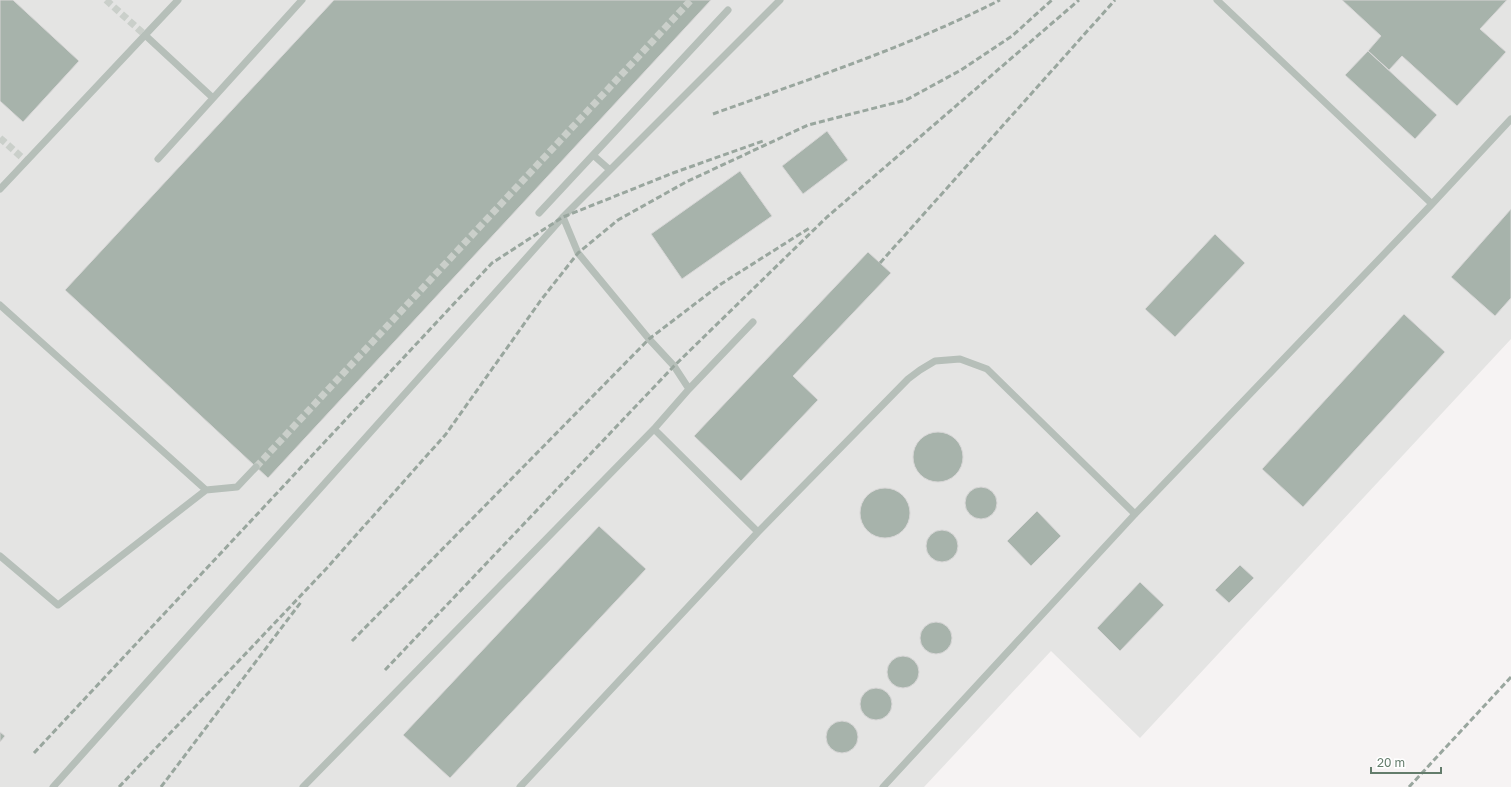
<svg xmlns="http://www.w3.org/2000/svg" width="1511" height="787" font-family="'Golos Text',sans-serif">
	<rect width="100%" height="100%" fill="#f6f3f3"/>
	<!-- built -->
	<path fill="#e4e4e3" d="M0,0H1511V339L1140,738L1051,651L924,787H0Z"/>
	<!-- building -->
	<path fill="#a7b3ab" stroke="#d7d6d6" d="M0,0H13L79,61L23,122L0,101Z
		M334,0H711L268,478L65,290Z
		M1342,0H1507L1480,29L1506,52L1457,106L1402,56L1389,70L1368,51L1381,36Z
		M1368,51L1437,115L1415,139L1345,75Z
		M827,131L848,160L803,194L782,166Z
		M740,171L772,216L682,279L651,234Z
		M1511,209V298L1495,316L1451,277Z
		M1215,234L1245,263L1175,337L1145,309Z
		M868,252L891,273L793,376L818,400L741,481L694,436Z
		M1404,314L1445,352L1303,507L1262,469Z
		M913 457a25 25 0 1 1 50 0a25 25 0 1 1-50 0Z
		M965 503a16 16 0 1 1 32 0a16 16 0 1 1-32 0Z
		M860 513a25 25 0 1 1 50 0a25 25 0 1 1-50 0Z
		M1037,511L1061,536L1031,566L1007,541Z
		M599,526L646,569L450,778L403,735Z
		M926 546a16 16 0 1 1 32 0a16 16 0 1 1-32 0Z
		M1240,565L1254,578L1229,603L1215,590Z
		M1140,582L1164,605L1120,651L1097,628Z
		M920 638a16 16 0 1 1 32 0a16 16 0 1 1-32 0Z
		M887 672a16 16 0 1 1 32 0a16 16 0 1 1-32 0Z
		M860 704a16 16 0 1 1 32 0a16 16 0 1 1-32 0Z
		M826 737a16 16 0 1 1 32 0a16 16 0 1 1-32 0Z
		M0,732L5,736L0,742Z"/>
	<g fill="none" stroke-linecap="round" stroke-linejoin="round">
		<!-- minor-tunnel -->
		<path stroke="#cacfca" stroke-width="7" stroke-dasharray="7 3.5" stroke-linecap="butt" d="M106,0L145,35
			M0,138L27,162
			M256,467L691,0"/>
		<!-- minor -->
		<path stroke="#b6bfb9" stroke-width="7" d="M1217,0L1432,204
			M145,35L213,98
			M593,155L610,170
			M158,159L302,0
			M0,189L178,0
			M539,213L728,10
			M563,217L578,253L649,339L674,366L689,389
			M0,305L206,490L58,605L0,556
			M654,429L758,532
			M206,490L237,487L256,467
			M53,787L563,217L780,0
			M303,787L654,429L689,389L753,322
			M520,787L758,532L908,379L920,370L935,361L960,359L987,369L1135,514
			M883,787L1135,514L1432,204L1511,119"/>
		<!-- rail -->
		<path stroke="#99a69e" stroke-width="3" stroke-dasharray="6 3" stroke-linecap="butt" d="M713,114C809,79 908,47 1000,0
			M880,263L1115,0
			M352,641L649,339L721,284L811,227
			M385,670L674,366L827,217L1079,0
			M34,753L492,263L563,217L673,173L763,141
			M119,787L326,569L446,434L541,300L578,253L618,220L686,182L808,125L906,100L961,70L1012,36L1052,0
			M161,787L301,602
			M1409,787L1511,677"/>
	</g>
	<!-- scale -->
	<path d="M1371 767v6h70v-6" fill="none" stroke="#637c6b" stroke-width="2"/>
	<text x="1377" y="767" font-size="12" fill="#637c6b" stroke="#ffffff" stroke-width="3" paint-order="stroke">20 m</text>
</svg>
